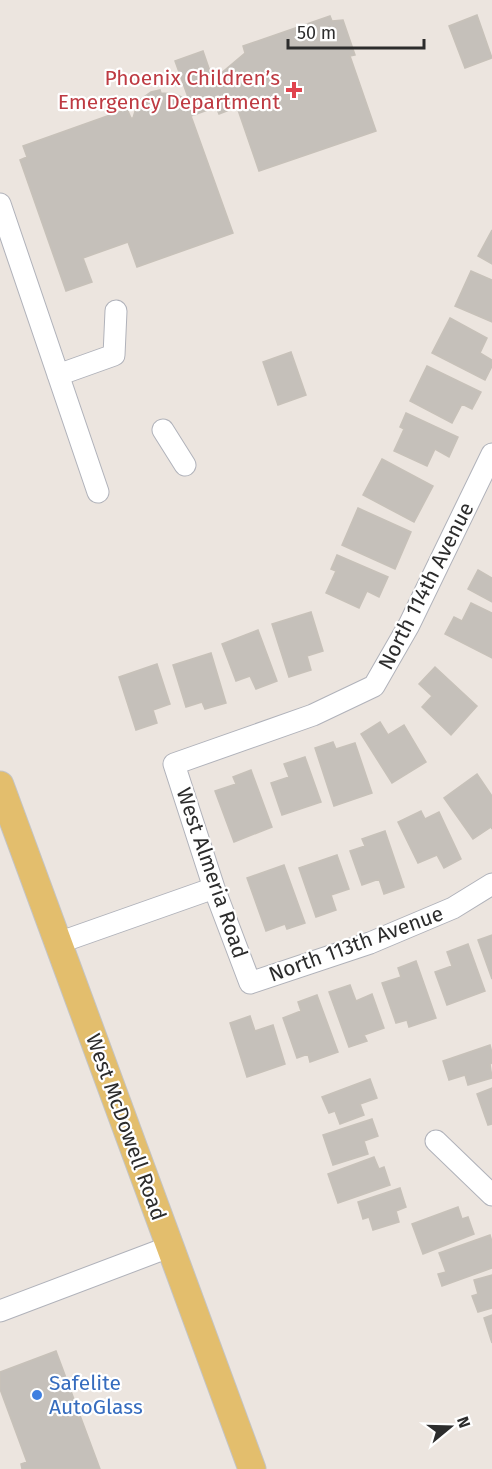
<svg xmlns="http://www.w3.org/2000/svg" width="492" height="1469" font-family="'Fira Sans',sans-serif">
	<rect width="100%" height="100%" fill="#ece5df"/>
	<!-- building -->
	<path fill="#c5c0ba" stroke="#c7c1b9" stroke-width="1.5" d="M477,15L492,58L465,68L449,26Z
		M330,16L332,21L343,20L355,55L350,56L376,131L259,171L237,107L219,114L216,107L191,116L233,233L137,267L128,242L83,258L92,282L66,291L20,160L27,157L23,146L127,109L131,118H133L136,108L141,99L151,92L160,90L161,93L175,94L184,98L188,103L189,100L175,61L203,51L213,80L245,53L243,46Z
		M492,230V264L478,256Z
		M471,271L492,280V322L455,306Z
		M450,318L487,338L480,353L492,360V366L485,380L432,353Z
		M291,352L306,395L278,405L263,362Z
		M427,366L481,392L472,409L462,404L452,423L410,401Z
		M406,413L458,437L449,457L435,449L427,466L394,451L404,429L400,427Z
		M382,459L433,486L414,522L363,495Z
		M358,508L411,532L395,569L342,545Z
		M337,555L388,577L379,597L367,591L359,608L326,593L336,571L331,569Z
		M478,570L492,578V602L468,589Z
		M471,603L492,613V658L445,634L454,617L462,621Z
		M311,612L323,651L307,656L311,670L289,677L272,624Z
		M258,630L277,681L256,689L250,676L236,681L222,644Z
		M211,653L226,703L205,709L202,702L186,707L173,665Z
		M157,664L170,704L153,710L157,723L136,730L119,677Z
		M435,667L477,706L451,735L422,707L432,696L419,684Z
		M380,722L388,735L404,725L426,762L392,783L361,734Z
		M333,742L336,749L355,743L372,793L334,806L315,748Z
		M305,757L321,802L282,815L271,783L289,777L284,764Z
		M251,770L272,827L234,842L215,791L236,784L233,777Z
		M477,774L492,796V829L491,827L473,839L444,798Z
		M421,811L425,819L439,812L461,859L444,868L437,855L418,863L398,822Z
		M385,831L404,887L384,894L379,879L362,885L350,851L365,846L362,839Z
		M337,855L349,889L331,895L336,910L316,917L299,868Z
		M284,865L305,923L287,929L285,924L266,931L247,878Z
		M492,935V979L478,940Z
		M468,944L485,991L447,1005L435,972L452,966L447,952Z
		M416,961L436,1018L409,1027L407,1020L396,1023L382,983L401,977L398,968Z
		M350,985L356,1001L372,994L384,1028L364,1035L367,1041L349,1047L329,992Z
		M317,995L338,1052L310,1062L308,1054L297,1058L283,1018L301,1011L298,1002Z
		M250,1016L255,1031L273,1025L285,1064L247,1077L230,1023Z
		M490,1045L492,1053V1063L490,1064L492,1078L468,1085L465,1075L449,1080L443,1061Z
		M370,1079L377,1098L360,1104L364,1115L340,1124L335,1111L329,1113L322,1097Z
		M492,1088V1124L488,1125L477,1094Z
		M372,1119L378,1136L364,1141L368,1154L333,1165L323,1135Z
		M374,1157L379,1169L384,1167L390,1185L338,1203L328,1174Z
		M400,1188L406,1207L396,1211L399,1222L373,1230L369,1217L363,1219L358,1202Z
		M458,1207L462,1219L468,1217L474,1234L423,1254L412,1224Z
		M490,1235L492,1242V1268L442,1286L438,1274L446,1272L439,1253Z
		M492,1275V1308L478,1312L472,1296L478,1294L474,1280Z
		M492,1315V1343L484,1318Z
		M56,1351L100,1469H22L21,1464L27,1462L0,1389V1372Z"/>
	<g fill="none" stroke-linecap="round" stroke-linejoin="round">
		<defs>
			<path id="minor" d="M0,204L98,492
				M58,375L114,355L116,311
				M163,430L185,465
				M492,454L409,625L374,686L313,715L174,764L214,888L250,983L370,943L453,908L492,884
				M58,943L214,888
				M436,1141L492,1195
				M0,1311L169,1247"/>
			<path id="major" d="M0,785L252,1469"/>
		</defs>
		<!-- minor casing -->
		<use href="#minor" stroke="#b0b2ba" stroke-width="23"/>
		<!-- major casing -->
		<use href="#major" stroke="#c4c4c4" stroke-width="29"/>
		<!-- minor -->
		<use href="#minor" stroke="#fff" stroke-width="21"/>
		<!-- major -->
		<use href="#major" stroke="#e3be6d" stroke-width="27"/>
	</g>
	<!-- markers -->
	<path fill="#e0444e" stroke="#fff" stroke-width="2" d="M291 81h6v6h6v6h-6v6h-6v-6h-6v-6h6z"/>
	<circle fill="#3f7fe0" stroke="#fff" stroke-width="2" cx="37" cy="1395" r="6"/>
	<g text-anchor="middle" stroke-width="4.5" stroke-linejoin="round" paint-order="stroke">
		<!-- health labels -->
		<g font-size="21" fill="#be3a42" stroke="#fff" text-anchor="end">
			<text x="280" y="85">Phoenix Children’s<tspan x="280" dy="24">Emergency Department</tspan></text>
		</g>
		<!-- street labels -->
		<g font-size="21" fill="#2c2c2c" stroke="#fff">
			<text transform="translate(426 586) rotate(-63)" y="7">North 114th Avenue</text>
			<text transform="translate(212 873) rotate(71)" y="7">West Almeria Road</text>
			<text transform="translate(356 944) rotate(-20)" y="7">North 113th Avenue</text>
			<text transform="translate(126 1127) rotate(70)" y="7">West McDowell Road</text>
		</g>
		<!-- shop labels -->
		<g font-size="21" fill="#366cbe" stroke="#fff" text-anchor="start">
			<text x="49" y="1390">Safelite<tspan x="49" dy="24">AutoGlass</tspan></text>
		</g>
	</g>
	<!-- north arrow -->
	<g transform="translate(450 1427) rotate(71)" stroke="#ffffff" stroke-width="4.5" paint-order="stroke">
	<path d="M0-4.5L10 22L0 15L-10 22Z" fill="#2c2c2c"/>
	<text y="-9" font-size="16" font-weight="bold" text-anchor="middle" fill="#2c2c2c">N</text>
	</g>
	<!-- scale -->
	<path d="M288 39v9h136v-9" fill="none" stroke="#2c2c2c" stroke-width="3"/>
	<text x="297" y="39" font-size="18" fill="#2c2c2c" stroke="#ffffff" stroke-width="4.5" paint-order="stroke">50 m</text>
</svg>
